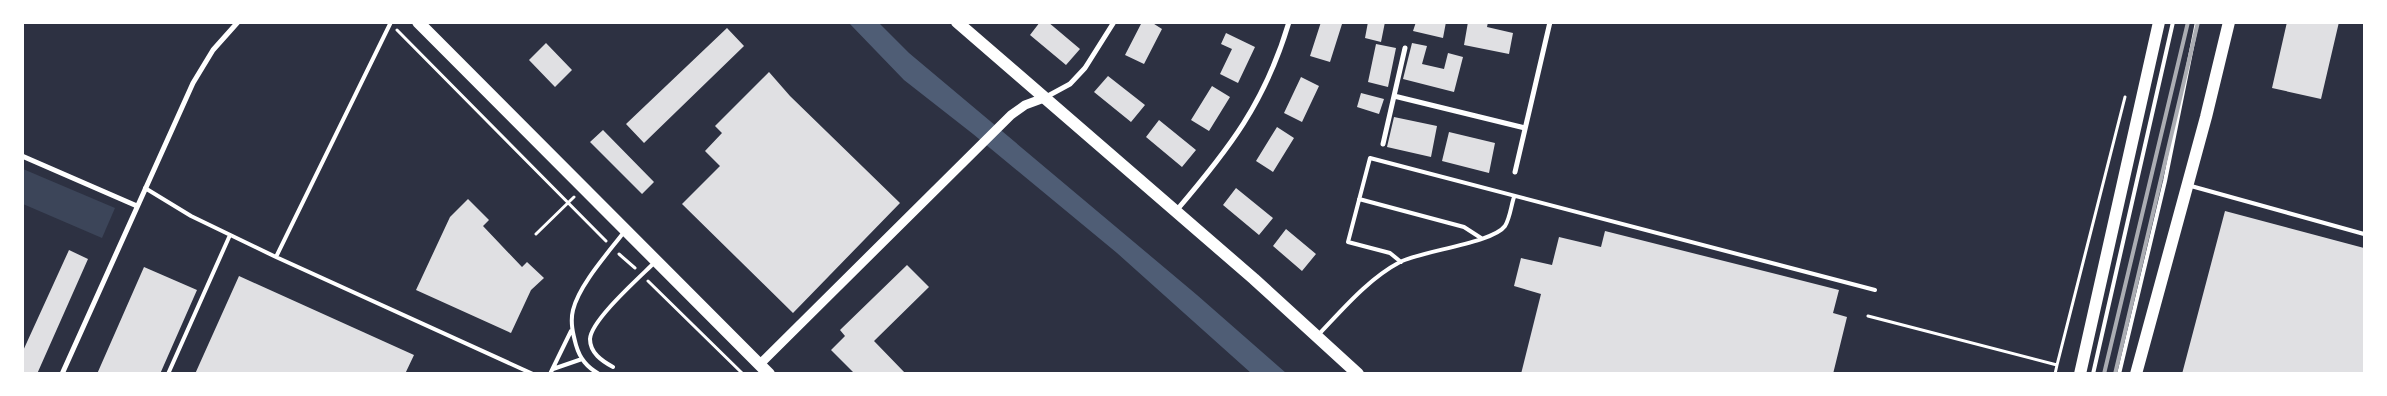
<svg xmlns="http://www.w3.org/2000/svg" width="2387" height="396" font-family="Lora,serif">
	<rect width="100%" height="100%" fill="#2d3142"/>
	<!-- green -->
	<path fill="#3c4559" d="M23,169L115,208L102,238L23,204Z"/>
	<!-- water -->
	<path fill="#4f5d75" d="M849,23H879L909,53L1197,295L1286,373H1251L1117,253L973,134L904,80Z"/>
	<!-- building -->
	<path fill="#e0e0e3" d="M1040,22H1048L1080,49L1066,65L1030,35Z
		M1142,22H1151L1162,29L1144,64L1125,55Z
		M1321,22L1342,24L1330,62L1310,56Z
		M1368,22H1385L1381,42L1365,38Z
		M1416,22H1446L1443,38L1413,31Z
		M1468,22H1488L1487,27L1513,33L1509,54L1464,45Z
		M2287,22H2339L2321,99L2272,88Z
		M727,28L744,46L644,143L626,124Z
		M1226,33L1255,47L1238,83L1220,74L1232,49L1221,44Z
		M546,43L572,70L555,87L529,60Z
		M1412,43L1427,46L1422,64L1444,69L1448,53L1463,57L1454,92L1403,79Z
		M1376,44L1396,48L1388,87L1368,82Z
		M769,72L790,96L900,203L793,313L682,204L720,166L705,151L722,133L715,126Z
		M1108,76L1145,105L1131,122L1094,92Z
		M1301,77L1319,86L1302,122L1284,113Z
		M1212,86L1230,97L1209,131L1191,120Z
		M1361,93L1384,99L1379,114L1357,107Z
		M1394,117L1437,126L1431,157L1387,147Z
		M1159,120L1196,150L1182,167L1146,137Z
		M1277,127L1294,138L1273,172L1256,161Z
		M603,130L654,182L642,194L590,142Z
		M1449,132L1495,143L1489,173L1442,161Z
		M1236,188L1273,218L1259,235L1223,205Z
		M468,199L489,220L483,226L522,267L527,262L544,278L531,290L511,333L416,290L450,217Z
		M2225,211L2364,248V374H2182Z
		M1286,229L1316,254L1302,271L1273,246Z
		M1605,231L1839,290L1833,313L1847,317L1833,374H1521L1541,294L1514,286L1521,258L1552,265L1559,237L1601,247Z
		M69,250L88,259L37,374H22V353Z
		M907,265L929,287L874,341L906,374H855L831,350L845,336L840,330Z
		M144,267L197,290L160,374H97Z
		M239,276L414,355L405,374H195Z"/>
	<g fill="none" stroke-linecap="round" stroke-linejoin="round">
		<!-- path -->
		<path stroke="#fff" stroke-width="3" d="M397,30L606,241
			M536,234L574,197
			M619,254L635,268
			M648,281L743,374
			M1868,316L2057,365L2055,374
			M2057,365L2125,97"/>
		<!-- service -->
		<path stroke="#fff" stroke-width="4" d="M2191,186L2364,234
			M145,188L191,216L276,257L533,374
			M1359,199L1464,227L1481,238
			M276,257L391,22
			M1401,262L1390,253L1348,242L1370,158L1875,290
			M1319,334C1343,309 1368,279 1400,262C1421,251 1493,243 1505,226C1510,218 1511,206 1514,197
			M613,367C602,361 590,353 590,339C591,320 640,277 655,262
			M553,369L582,359
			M168,374L230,235
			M550,374L571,331
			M599,374C587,367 580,359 576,345C573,334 570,322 573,310C579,285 608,253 624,232
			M2093,374L2173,22
			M2119,374L2165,181L2197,22"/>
		<!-- minor -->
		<path stroke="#fff" stroke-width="5" d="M1394,96L1525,128
			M1046,97L1070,84L1085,68L1114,22
			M1383,144L1405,48
			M22,156L137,206
			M1515,172L1550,22
			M1176,211C1229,149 1265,103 1289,22
			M62,374L193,83L213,50L238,22"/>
		<!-- tertiary -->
		<path stroke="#fff" stroke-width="9" d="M760,364L1011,115L1025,105L1044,98"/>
		<!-- primary -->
		<path stroke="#fff" stroke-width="12" d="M418,22L769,374
			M957,22L1254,279L1358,374
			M2080,374L2159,22
			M2136,374L2206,117L2229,22"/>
		<!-- rail -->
		<path stroke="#abadb3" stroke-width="4" d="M2104,374L2188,22
			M2115,374L2198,22"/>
	</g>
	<!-- border -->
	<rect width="2387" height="396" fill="none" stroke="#ffffff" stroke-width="48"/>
</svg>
